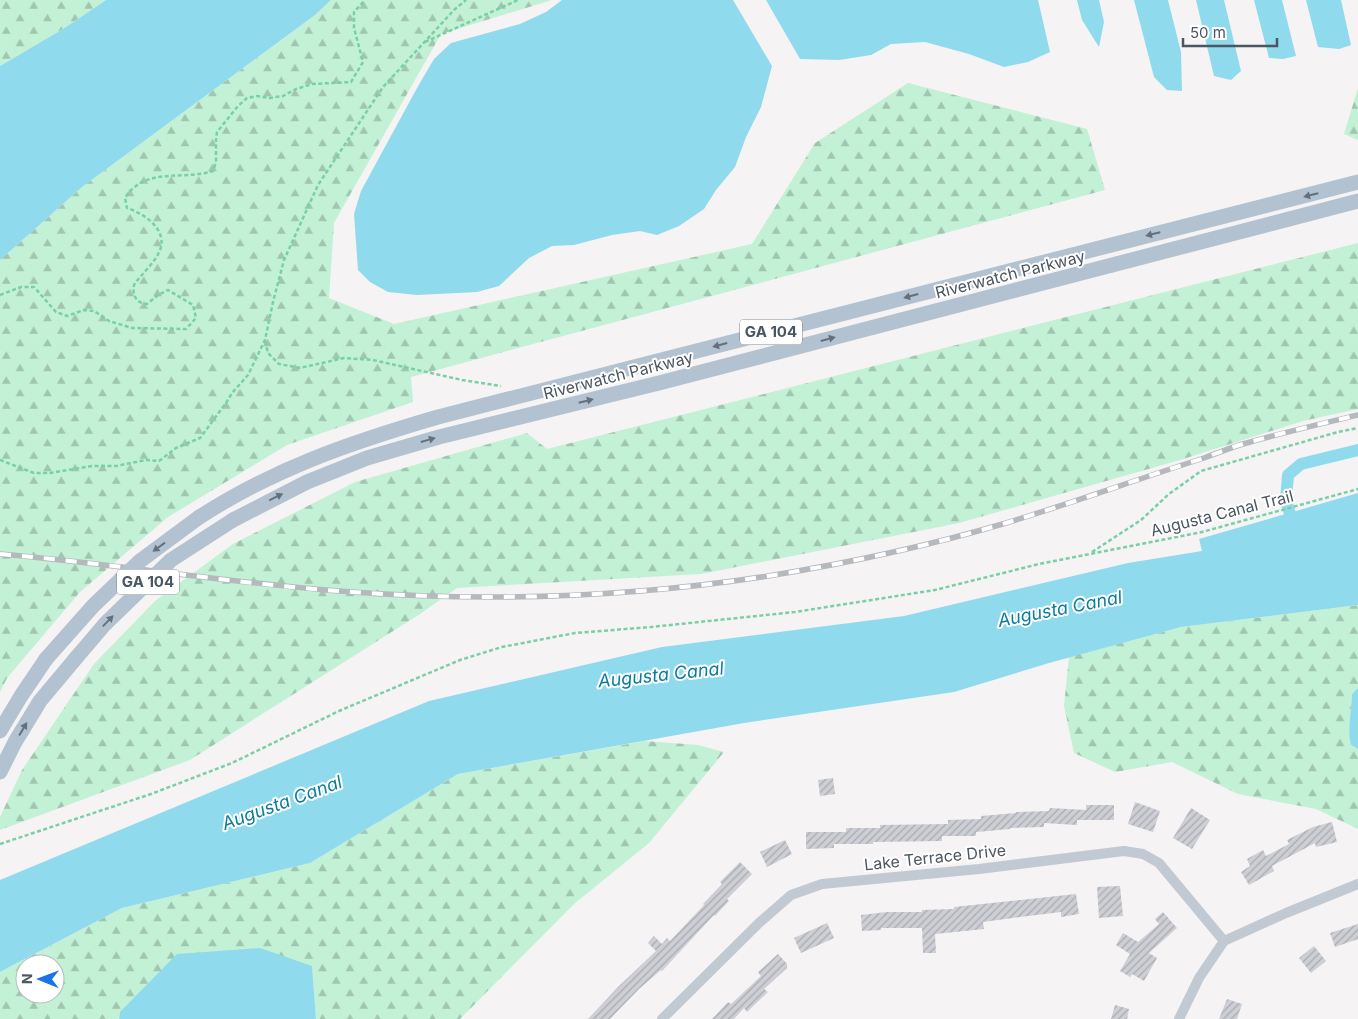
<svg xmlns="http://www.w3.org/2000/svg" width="1358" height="1019" font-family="Inter,sans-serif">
	<defs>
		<pattern id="forest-firs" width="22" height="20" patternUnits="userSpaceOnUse" patternTransform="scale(1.25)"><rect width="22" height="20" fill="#c3f1d5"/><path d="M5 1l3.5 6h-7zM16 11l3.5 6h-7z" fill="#a0c6b0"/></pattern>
		<pattern id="building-hatch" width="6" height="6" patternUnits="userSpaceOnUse" patternTransform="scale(1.25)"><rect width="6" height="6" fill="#cdcfd5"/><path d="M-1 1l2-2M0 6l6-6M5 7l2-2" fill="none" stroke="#a8abb0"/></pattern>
	</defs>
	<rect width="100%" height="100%" fill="#f5f3f3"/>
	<!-- forest -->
	<path fill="url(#forest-firs)" fill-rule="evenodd" d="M0,0H106L63,29L0,66Z
		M331,0H552L441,34L334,223L329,298L394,324L752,244L815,143L908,83L1087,129L1105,190L411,377L413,402L287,445L168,517L80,592L7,678L0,692V260L82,187L315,15Z
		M1358,88V140L1344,134Z
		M1358,243V409L1303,421L1180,460L959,523L701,574L457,588L420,614L190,760L0,830V817L22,770L94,664L155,601L233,544L355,482L527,433L547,449Z
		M1358,605V688L1352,694L1351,745L1358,749V829L1316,809L1238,794L1172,762L1115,772L1074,753L1064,706L1069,657L1181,627Z
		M645,741L698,745L724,752L649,843L574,904L460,1019H316L312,966L120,1012L119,1019H0V972L122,908L310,863L458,774ZM25,964H55V994H25Z"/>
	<!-- water -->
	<path fill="#90daee" d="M106,0H331L315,15L82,187L0,260V66L63,29Z
		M562,0H733L772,66L761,107L746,137L735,167L716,190L704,209L679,226L657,235L640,231L612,235L574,245L552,246L529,258L499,286L477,292L417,295L388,292L370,282L358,270L354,214L361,191L417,88L434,59L451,43L520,24L546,12Z
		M766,0H1038L1050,52L1028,62L1004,67L969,54L925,42L891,44L871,55L839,60L800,59Z
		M1077,0H1099L1104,22L1099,47L1082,20Z
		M1134,0H1168L1181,52L1182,91L1167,90L1154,77Z
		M1196,0H1224L1241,71L1231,80L1214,76Z
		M1254,0H1282L1296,56L1283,59L1269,58Z
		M1306,0H1341L1351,45L1339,49L1318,47Z
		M1358,493V605L1181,627L1049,663L954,692L744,723L458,774L310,863L122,908L0,972V880L429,701L662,647L904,616L1128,563L1202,551L1199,539Z
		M1358,688V749L1351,745C1347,730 1352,710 1352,694Z
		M260,948L312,966L316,1019H119L120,1012L177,954Z"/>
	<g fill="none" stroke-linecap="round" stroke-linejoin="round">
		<!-- canal -->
		<path stroke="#90daee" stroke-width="12" d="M1294,528L1286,500L1288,475L1301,464L1358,450"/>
	</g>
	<!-- building -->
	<path fill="url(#building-hatch)" d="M833,778L835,794L820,796L818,780Z
		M1135,802L1160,811L1153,832L1128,824Z
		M1086,805H1114V820H1077V825L1044,823V827L1010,828V829L976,832V836H942V841L873,842V844H834V848L806,849V832H846V828H880V825L948,824V820L981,819V816L1016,813V812L1049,811L1050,808L1086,810Z
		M1191,808L1210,820L1192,849L1173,838Z
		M1332,822L1337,842L1316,847L1315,843L1272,866L1274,871L1249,885L1241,872L1250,866L1247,859L1263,850L1266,856L1289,844L1287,840L1313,827Z
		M785,840L792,854L767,867L760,852Z
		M740,862L752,874L727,899L729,901L715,916L714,915L662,971L661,970L639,989L610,1019H588L619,986L656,951L648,943L654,936L662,944L667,938L670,941L704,905L703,904L722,884L720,882Z
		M1120,886L1123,916L1099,918L1097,887Z
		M1076,894L1079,914L1061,917V912L1028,916L983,922L984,929L935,934L936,953H923L922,928H881V930L862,931L861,915L887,912H922V910L954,909V907Z
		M1163,912L1177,928L1149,953L1157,958L1144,981L1132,974L1130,977L1120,971L1130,954L1116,945L1123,933L1138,942L1159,924L1155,919Z
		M827,923L834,938L801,953L794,938Z
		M1358,924V939L1335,947L1330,933Z
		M1314,946L1326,961L1311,973L1299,958Z
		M778,954L787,964V968L764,989L768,992L747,1012L744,1008L734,1019H712L728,1002L731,1004L761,976L758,972Z
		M1227,999L1242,1004L1237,1019H1219Z
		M1115,1005L1129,1009L1127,1019H1111Z"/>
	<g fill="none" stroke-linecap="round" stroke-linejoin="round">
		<!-- path -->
		<path stroke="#7ad0a6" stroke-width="2.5" stroke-dasharray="4 2.5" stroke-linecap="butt" d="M425,42L518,0
			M0,295L21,287H34L56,312L67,316L84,310L94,311L109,321L132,328L186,329L196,318L193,305L168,290L158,295L147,304C136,303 132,295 134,285C142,273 155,263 160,250C168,229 143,213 127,208L125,198C145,166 183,181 213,171L216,162V140L217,132L238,106L247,98L257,96L269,98L283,96L296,89L312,84L351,82L363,62L354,28V12L365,0
			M265,341L268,353L279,364L300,368L344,358L373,360L462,380L501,386
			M0,460L34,473H50L92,466H116L146,460L159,461L176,448L200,438L226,403L232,393L248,375L265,340L273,302L284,260L318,185L383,87L454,10L466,0
			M1092,552L1141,520L1169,494L1201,471L1338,432L1358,428
			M0,844L151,794L232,763L339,711L460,660L502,647L575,633L651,627L795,612L935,590L1039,564L1202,532L1358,489"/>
		<!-- minor -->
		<path stroke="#c1cad2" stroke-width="10" d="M662,1019L759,923L791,895L822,884L979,869L1124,851L1143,854L1159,863L1224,941
			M1179,1019L1199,978L1224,941L1286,913L1358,884"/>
		<!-- primary -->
		<path stroke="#b3c2d1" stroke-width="15" d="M198,518C273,469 352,442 438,417L1358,182
			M233,520L307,482L367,458L439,437L659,383L1358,201
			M0,731L21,696L46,659
			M0,772L15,742L40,701L76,658"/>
		<defs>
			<path id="rail" d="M0,554C118,564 235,584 352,592C491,602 632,597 768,576C849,563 928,546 1006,523C1072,503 1138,479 1204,458C1217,453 1230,448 1243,444C1281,433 1320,424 1358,415"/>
		</defs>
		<!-- rail casing -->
		<use href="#rail" stroke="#b5b8bd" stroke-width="5.5"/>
		<!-- rail -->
		<use href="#rail" stroke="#fff" stroke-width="4" stroke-dasharray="11" stroke-linecap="butt"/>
		<!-- primary-bridge -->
		<path stroke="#b3c2d1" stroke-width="15" d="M76,658L105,624L171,560L233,520
			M46,659L93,606L140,561L198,518"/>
	</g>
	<!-- one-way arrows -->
	<defs><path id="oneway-solid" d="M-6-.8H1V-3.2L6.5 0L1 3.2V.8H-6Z" transform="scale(1.25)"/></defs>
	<g fill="#64717d">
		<use href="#oneway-solid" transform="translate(1311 195) rotate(166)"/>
		<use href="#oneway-solid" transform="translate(1153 234) rotate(166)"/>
		<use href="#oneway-solid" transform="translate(911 296) rotate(165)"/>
		<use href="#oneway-solid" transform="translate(828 339) rotate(-15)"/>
		<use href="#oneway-solid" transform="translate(720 345) rotate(165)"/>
		<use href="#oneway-solid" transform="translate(586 401) rotate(-14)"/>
		<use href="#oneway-solid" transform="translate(428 440) rotate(-16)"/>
		<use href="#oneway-solid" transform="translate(276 497) rotate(-26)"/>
		<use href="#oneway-solid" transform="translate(159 547) rotate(144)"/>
		<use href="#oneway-solid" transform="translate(108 621) rotate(-46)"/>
		<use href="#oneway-solid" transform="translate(23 729) rotate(-59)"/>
	</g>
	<g text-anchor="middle" stroke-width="4" stroke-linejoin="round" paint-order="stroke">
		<!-- shield labels -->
		<g fill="#fff" stroke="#808990" stroke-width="1">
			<rect x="740" y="319.5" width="62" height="25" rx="4"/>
			<rect x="117" y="569.5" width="62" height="25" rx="4"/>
		</g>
		<g font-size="15" font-weight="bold" fill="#4a5661">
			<text x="771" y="337">GA 104</text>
			<text x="148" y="587">GA 104</text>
		</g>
		<!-- street labels -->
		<g font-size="16" fill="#4a5661" stroke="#fff">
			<text transform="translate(1010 274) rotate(-14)" y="6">Riverwatch Parkway</text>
			<text transform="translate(618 375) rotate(-14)" y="6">Riverwatch Parkway</text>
			<text transform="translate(1222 513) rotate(-14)" y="6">Augusta Canal Trail</text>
			<text transform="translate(935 857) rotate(-6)" y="6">Lake Terrace Drive</text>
		</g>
		<!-- water labels -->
		<g font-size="18" font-style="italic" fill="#0c7c9b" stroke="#fff">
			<text transform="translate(1060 609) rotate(-11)" y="6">Augusta Canal</text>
			<text transform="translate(661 675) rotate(-6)" y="6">Augusta Canal</text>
			<text transform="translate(282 803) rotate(-20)" y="6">Augusta Canal</text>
		</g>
	</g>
	<!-- north arrow -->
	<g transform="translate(40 979) rotate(271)"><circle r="24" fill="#ffffff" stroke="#b7bbc0"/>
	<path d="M0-4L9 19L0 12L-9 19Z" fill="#1a73e8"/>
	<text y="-8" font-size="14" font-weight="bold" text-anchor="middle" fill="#4a5661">N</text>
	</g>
	<!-- scale -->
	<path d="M1183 38v8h94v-8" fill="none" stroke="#4a5661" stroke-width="2.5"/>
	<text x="1190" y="38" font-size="15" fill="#4a5661" stroke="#ffffff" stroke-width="4" paint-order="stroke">50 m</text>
</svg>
